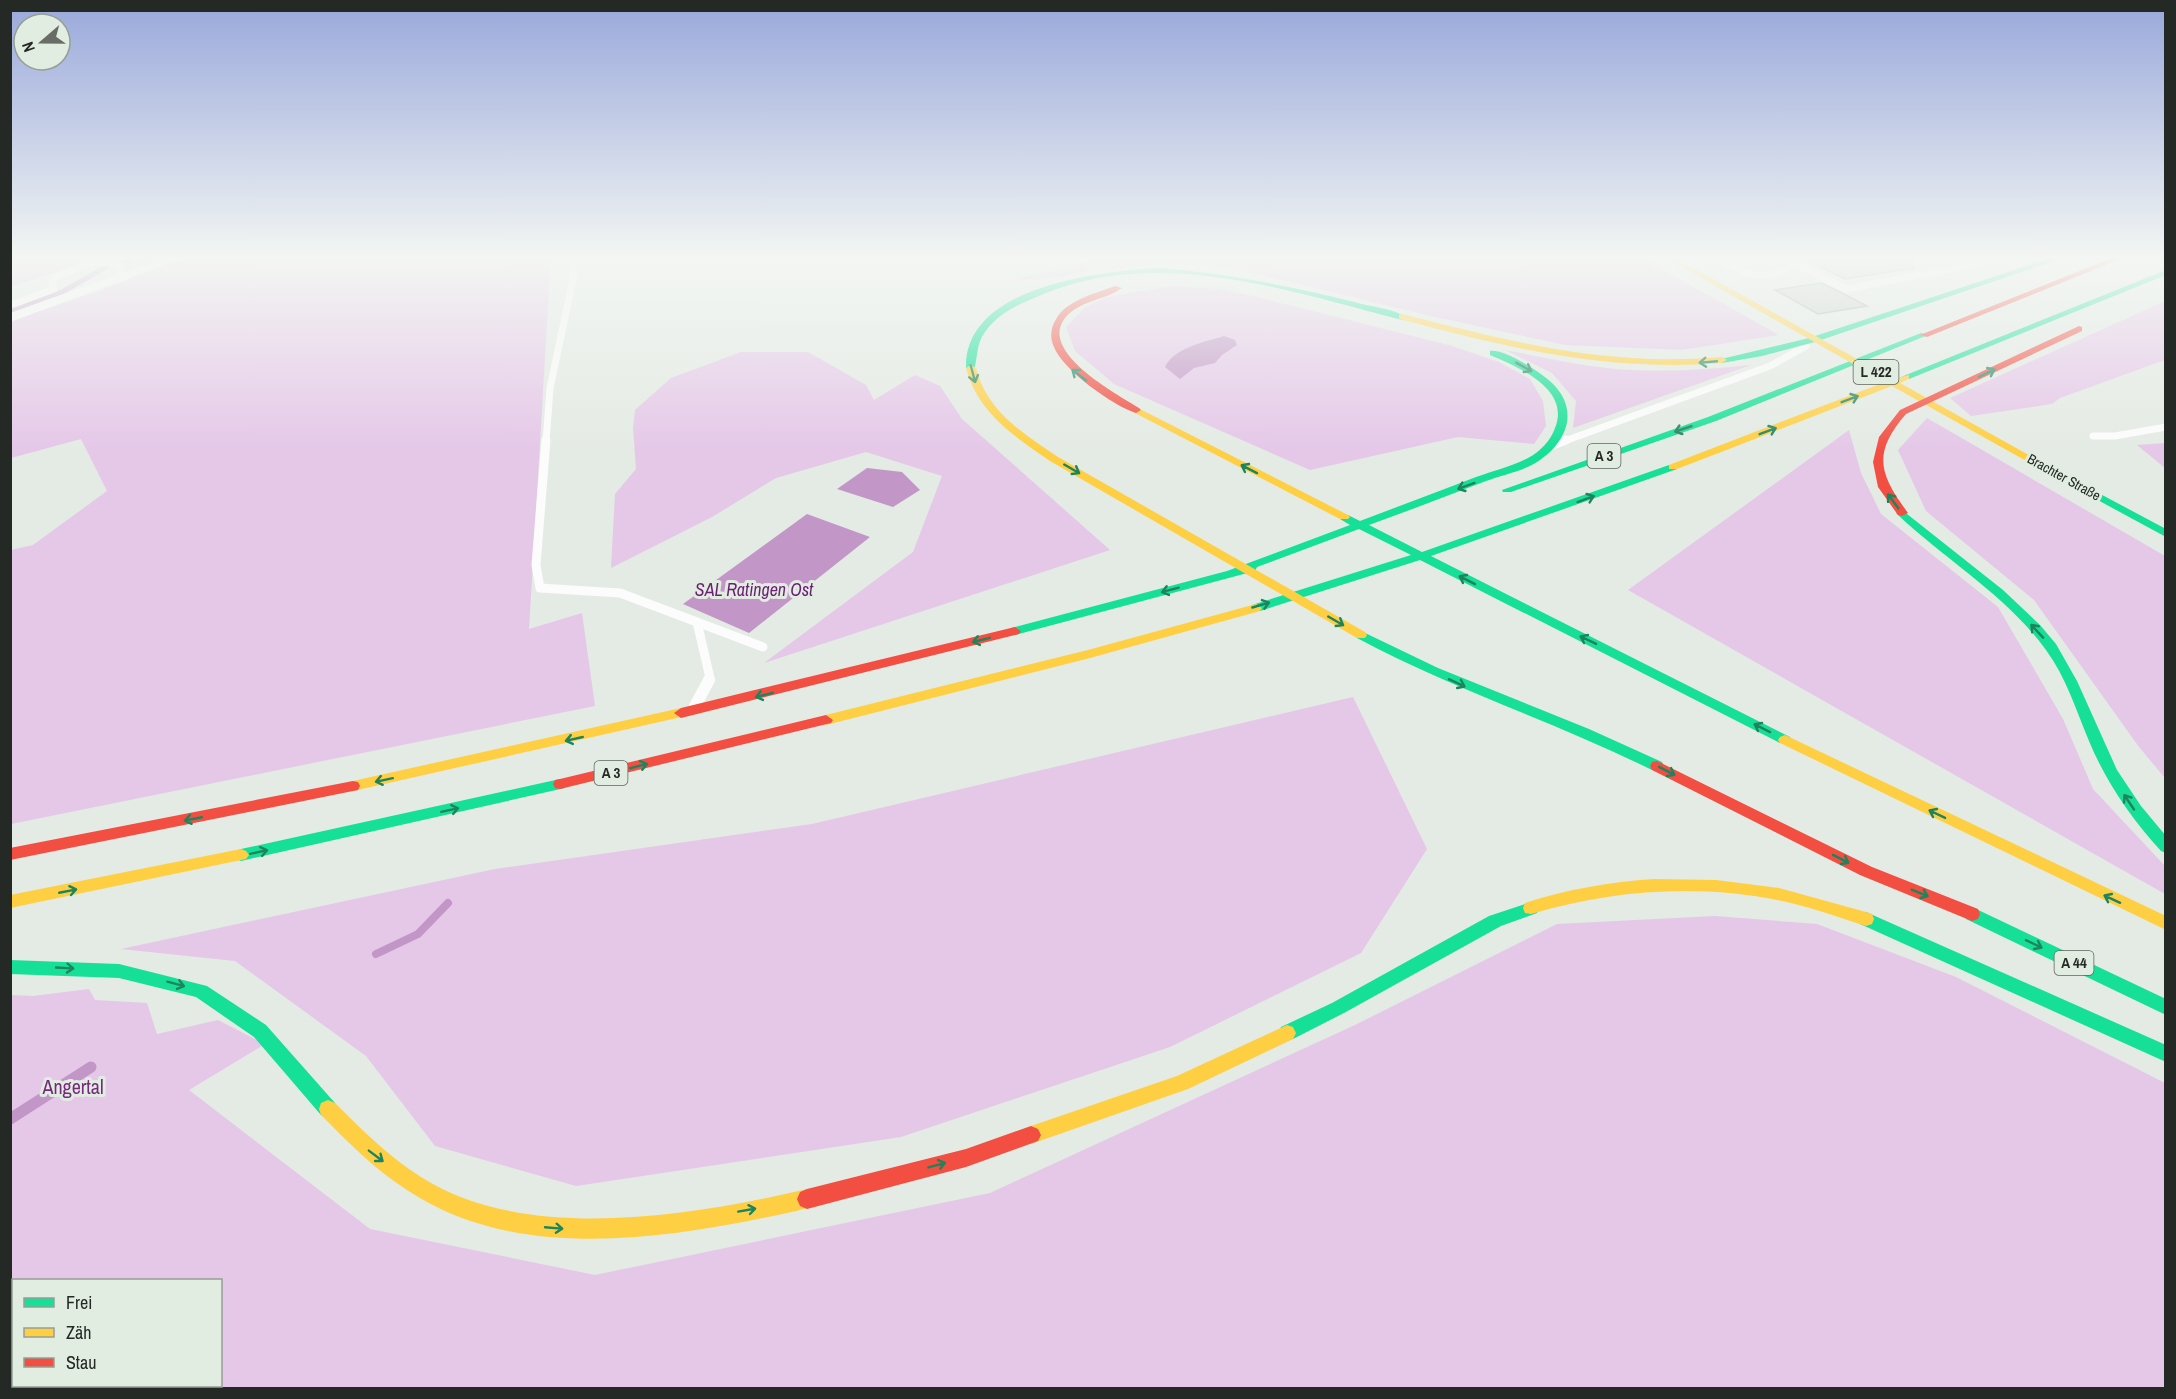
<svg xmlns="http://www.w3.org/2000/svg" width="2176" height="1399" font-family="'Archivo Narrow',sans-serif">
	<rect width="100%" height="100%" fill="#e4eae4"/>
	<!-- green -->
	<path fill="#e5c7e8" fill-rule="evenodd" d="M11,256H104L11,287Z
		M110,256H178L128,274L124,264Z
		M188,256H551L529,629L582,613L595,706L11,824V550L33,545L107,491L81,439L11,458L10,321L99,291Z
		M1127,256H1639L1779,335L1681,350L1565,345L1435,317L1227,267L1166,264L1094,270L1052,278L1011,280L1089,262Z
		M1171,286L1219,289L1257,297L1449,345L1499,362L1530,379L1543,401L1546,426L1534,444L1458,437L1310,470L1114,384L1075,351L1066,327L1085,307L1107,297Z
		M2165,301V360L2060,398L2052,404L1971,416L1950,398Z
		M1505,350C1547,358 1589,368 1632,370C1672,372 1711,369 1751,365L1573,428L1576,401L1552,373Z
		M741,352H808L866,385L874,400L915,375L940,386L962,419L1110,550L764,663L913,552L942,476L866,452L776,478L712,517L611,568L615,494L636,469L633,427L635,410L671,378Z
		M1927,418L2165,556V778L2139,747L2034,600L1926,511L1898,450Z
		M1849,430L1861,473L1881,514L1998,607L2063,719L2093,789L2165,866V894L1628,590Z
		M2165,443V468L2137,445Z
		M1353,697L1427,849L1361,953L1170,1047L901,1137L576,1186L435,1146L366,1056L235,961L121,949L495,869L812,824Z
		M1715,916L1817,924L1956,977L2165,1083V1388H11L10,995L33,996L89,989L95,1000L147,1003L157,1034L218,1020L265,1044L189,1090L370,1229L595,1275L990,1193L1355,1025L1557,924ZM14,1280H220V1386H14Z"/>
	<!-- water -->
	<path fill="#c297c7" d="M1224,336L1235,340L1237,345L1222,355L1215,363L1194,368L1180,379L1165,367C1174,348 1204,342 1224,336Z
		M867,468L902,472L920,490L893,507L837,489Z
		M807,514L870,537L749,633L683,604Z"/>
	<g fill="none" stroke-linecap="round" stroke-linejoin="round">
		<!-- stream-far2 -->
		<path stroke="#c297c7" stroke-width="5" d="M127,260L135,256
			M10,311L62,292L106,267"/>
		<!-- stream-far1 -->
		<path stroke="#c297c7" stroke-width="8" d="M376,954L418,934L448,903"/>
		<!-- stream -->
		<path stroke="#c297c7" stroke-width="11" d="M10,1119L91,1067"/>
	</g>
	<!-- building -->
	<path fill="#c9cec9" stroke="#a9aea9" stroke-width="1.5" d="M1806,256H1913L1914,268L1845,279L1805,259Z
		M1821,283L1844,294L1867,306L1818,314L1775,290Z"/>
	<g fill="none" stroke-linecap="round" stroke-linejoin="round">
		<!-- lane-far2 -->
		<path stroke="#fbfcfb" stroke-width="7" d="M1714,256C1735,267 1752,281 1777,273C1787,270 1795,265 1800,256
			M1796,264L1846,289L1972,265L1983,260L1978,256
			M14,304L54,289L52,281L55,277L95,261L116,264L124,278
			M2093,436H2115L2166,427
			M546,442L550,388L573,279L574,256
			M1562,442L1770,366L1806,346"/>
		<!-- lane-far1 -->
		<path stroke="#fbfcfb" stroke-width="9" d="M546,440L536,565L540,588L620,593L763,647
			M1553,445L1566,440
			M697,622L710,678L708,682"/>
		<!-- lane -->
		<path stroke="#fbfcfb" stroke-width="12" d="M695,706L709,680"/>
		<!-- street -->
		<path fill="#fbfcfb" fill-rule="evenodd" d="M170,256H188L10,322V313Z"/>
		<!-- fast -->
		<path fill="#16e098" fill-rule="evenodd" d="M2057,256H2069L1815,342L1762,356L1722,363L1717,360L1809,338Z
			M1157,268C1226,273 1291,286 1358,303C1373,307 1394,309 1406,317L1402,320C1286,290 1158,246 1041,295C1020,304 999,312 985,332C976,344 978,357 974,370L966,368C964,286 1098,272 1157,268Z
			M2166,270V275L1909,379L1901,377Z
			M1921,333L1928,335L1716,421L1511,492H1503L1502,490L1708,417Z
			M1490,351C1505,349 1539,371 1551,382C1580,409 1568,442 1537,462C1523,471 1502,475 1486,481C1447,496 1408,511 1369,525L1422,552L1669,465H1677V469L1431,556L1790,737L1792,740L1790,743H1780L1420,560L1260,611H1252L1250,608L1252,605L1411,555L1359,529L1257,567L1255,571L1015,635L1009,631L1011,628L1227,571L1350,525L1340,519V515H1348L1360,521C1399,506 1438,492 1476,477C1493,471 1512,466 1528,458C1540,452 1551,440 1555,428C1571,389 1518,367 1490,355Z
			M2061,473L2166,529V537L2057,478V474Z
			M1902,510L2003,590L2040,625L2056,644L2077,681L2117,770L2141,806L2166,836V853L2161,851C2131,818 2106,782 2089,741C2076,710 2066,677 2046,650C2007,596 1947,561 1898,515L1896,513Z
			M1361,631L1438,668L1589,729L1662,762L1664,766L1662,770H1652C1555,722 1452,689 1357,638L1355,635Z
			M560,779L565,780L567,784L565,788L241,861L236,859L233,855L236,851L241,849Z
			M1531,902L1537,903L1539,908L1537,913L1501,926L1344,1013L1293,1039L1287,1041L1281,1039L1278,1033L1281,1027L1332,1003L1489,916Z
			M1972,907L2166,999V1015L1966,919L1964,914L1966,909Z
			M1866,912L2166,1045V1062L1860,924L1858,919L1860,914Z
			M10,960L119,964L207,986L266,1025L335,1103L337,1109L335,1115L328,1118L321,1115L254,1037L196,997L119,978L10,974Z"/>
		<!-- slow -->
		<path fill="#ffcf43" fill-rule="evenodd" d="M1662,256H1672L1893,379L1909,375V379L1900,383L2066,476L2061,479L2057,478L1892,386L1677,469H1669V465L1885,382Z
			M1402,314C1513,342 1606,367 1722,357L1727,360L1722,363C1605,372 1510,348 1399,319V315Z
			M971,365L976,368C987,411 1022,433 1058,457L1365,632L1367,635L1365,638H1357L1050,461C1014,436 978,413 966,368Z
			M1136,407L1348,515L1350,517L1348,519H1340L1133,412L1131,410Z
			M1256,604L1262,608L1260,611L1090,658L826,725L819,720L826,715L1088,650Z
			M681,708L686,710L688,713L686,716L353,791L348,790L346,786L348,782L353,781Z
			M1785,735L2166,916V930L1780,743L1778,740L1780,737Z
			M241,849L246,851L249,855L246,859L10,908V895Z
			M1654,879L1716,880L1779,888L1866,912L1872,914L1874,919L1872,924L1866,926C1841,918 1816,909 1791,903C1705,883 1615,889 1531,914L1525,913L1523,908L1525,903C1568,889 1610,882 1654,879Z
			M1287,1025L1293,1027L1296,1033L1293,1039L1188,1089L1031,1144L1024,1141L1021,1135L1024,1129L1031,1126L1177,1076Z
			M328,1100L335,1103C362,1130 388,1156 421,1177C525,1244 693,1216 807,1189L814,1192L817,1199L814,1206L796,1211C673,1238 519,1265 407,1190C374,1169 348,1142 321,1115L319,1109L321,1103Z"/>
		<!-- jam -->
		<path fill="#f24e42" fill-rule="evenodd" d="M2117,256H2128L1927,337L1920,335Z
			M1115,286L1122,288C1106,300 1080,300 1065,318C1038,352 1117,394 1139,408L1141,410L1136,413C1113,406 1062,369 1054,347C1049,336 1051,326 1058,316C1070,299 1097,293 1115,286Z
			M2079,326L2082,327V331L1906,414C1872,453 1879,474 1908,513L1902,516L1898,515L1878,487L1873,462L1879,437L1900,410Z
			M1015,627L1021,631L1019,634L681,718L674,713L681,708Z
			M826,715L833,720L831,723L560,789L555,788L553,784L555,780L560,779Z
			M1657,761L1872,867L1978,909L1980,914L1978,919L1972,921L1860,875L1652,770L1650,766L1652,762Z
			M353,781L358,782L360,786L358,790L10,860V848Z
			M1031,1126L1038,1129L1041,1135L1038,1141L966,1167L807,1209L800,1206L797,1199L800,1192L807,1189L966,1149Z"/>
	</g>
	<!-- one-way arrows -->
	<defs><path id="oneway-shaft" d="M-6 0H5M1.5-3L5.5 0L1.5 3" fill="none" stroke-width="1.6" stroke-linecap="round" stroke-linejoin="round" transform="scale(1.5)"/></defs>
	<g stroke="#1e845e">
		<use href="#oneway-shaft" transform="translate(1708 362) rotate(175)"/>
		<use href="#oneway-shaft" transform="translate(1524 367) rotate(29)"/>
		<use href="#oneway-shaft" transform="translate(1987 373) rotate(-25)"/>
		<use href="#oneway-shaft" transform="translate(973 374) rotate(75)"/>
		<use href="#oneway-shaft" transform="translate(1079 375) rotate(-142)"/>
		<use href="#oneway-shaft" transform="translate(1850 399) rotate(-21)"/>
		<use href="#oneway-shaft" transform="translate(1683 429) rotate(161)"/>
		<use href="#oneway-shaft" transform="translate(1768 431) rotate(-21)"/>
		<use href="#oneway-shaft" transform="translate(1072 469) rotate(30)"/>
		<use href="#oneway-shaft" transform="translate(1249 469) rotate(-153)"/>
		<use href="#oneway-shaft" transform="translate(1466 486) rotate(160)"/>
		<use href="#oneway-shaft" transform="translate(1586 499) rotate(-20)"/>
		<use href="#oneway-shaft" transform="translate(1893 501) rotate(-127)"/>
		<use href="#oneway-shaft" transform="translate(1467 580) rotate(-153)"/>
		<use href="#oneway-shaft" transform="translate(1170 590) rotate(165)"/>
		<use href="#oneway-shaft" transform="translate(1261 605) rotate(-16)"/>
		<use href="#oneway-shaft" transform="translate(1336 621) rotate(30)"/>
		<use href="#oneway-shaft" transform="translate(2037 631) rotate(-133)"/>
		<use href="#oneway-shaft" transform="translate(981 640) rotate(166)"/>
		<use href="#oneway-shaft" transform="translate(1588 640) rotate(-154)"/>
		<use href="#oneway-shaft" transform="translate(1457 683) rotate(25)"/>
		<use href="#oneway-shaft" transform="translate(764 695) rotate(166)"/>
		<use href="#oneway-shaft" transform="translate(1762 728) rotate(-153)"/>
		<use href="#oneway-shaft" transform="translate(574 739) rotate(167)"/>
		<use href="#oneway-shaft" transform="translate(639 766) rotate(-14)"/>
		<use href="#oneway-shaft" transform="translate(1667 771) rotate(27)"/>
		<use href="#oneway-shaft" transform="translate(384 780) rotate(168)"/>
		<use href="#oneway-shaft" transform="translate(2129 802) rotate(-124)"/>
		<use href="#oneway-shaft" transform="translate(450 810) rotate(-12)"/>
		<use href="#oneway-shaft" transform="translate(1937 814) rotate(-154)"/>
		<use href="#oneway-shaft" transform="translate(193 819) rotate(169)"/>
		<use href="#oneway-shaft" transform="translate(259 852) rotate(-12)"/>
		<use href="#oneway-shaft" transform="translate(1841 859) rotate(27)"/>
		<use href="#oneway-shaft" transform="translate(68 891) rotate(-11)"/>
		<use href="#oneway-shaft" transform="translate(1920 893) rotate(22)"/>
		<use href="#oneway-shaft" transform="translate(2112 899) rotate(-155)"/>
		<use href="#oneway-shaft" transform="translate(2034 944) rotate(26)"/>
		<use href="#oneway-shaft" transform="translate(65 968) rotate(3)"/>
		<use href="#oneway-shaft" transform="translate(176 984) rotate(15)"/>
		<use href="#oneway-shaft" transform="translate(376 1156) rotate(37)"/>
		<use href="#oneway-shaft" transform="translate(937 1165) rotate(-15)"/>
		<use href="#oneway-shaft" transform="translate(747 1210) rotate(-10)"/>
		<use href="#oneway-shaft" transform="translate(554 1228) rotate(5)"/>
	</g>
	<!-- sky -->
	<linearGradient id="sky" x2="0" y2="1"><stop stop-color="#99a8db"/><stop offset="0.57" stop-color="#f3f6f3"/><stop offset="1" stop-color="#f3f6f3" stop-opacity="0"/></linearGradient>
	<rect width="2176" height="452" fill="url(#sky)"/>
	<g text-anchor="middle" stroke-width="6" stroke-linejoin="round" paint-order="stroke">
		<!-- far-street labels -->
		<g font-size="14" fill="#252925" stroke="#e2ede1">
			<text transform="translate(2064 477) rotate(29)" y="5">Brachter Straße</text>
		</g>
		<!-- shield labels -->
		<g fill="#e2ede1" stroke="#5e645d" stroke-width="1.5">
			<rect x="1853.5" y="360" width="45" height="24" rx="4.5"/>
			<rect x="1587.5" y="444" width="33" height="24" rx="4.5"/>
			<rect x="594.5" y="761" width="33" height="24" rx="4.5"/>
			<rect x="2054.5" y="951" width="39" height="24" rx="4.5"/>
		</g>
		<g font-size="15" font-weight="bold" fill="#252925">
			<text x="1876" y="377">L 422</text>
			<text x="1604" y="461">A 3</text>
			<text x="611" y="778">A 3</text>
			<text x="2074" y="968">A 44</text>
		</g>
		<!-- water labels -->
		<g font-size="18" font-style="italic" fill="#6c1e74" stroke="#e2ede1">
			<text x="754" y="596">SAL Ratingen Ost</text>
		</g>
		<!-- near-park labels -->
		<g font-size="20" fill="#76297f" stroke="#e2ede1">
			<text x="73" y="1094">Angertal</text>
		</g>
	</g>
	<!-- border -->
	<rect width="2176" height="1399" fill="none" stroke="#252925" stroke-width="24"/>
	<!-- legend -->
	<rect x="12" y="1279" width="210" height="108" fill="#e2ede1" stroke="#969f96" stroke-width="1.5"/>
	<rect x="24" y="1298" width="30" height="9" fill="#16e098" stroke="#969f96" stroke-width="1.5"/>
	<text x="66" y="1309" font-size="18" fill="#252925">Frei</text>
	<rect x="24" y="1328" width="30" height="9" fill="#ffcf43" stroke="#969f96" stroke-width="1.5"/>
	<text x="66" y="1339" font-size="18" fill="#252925">Zäh</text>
	<rect x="24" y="1358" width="30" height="9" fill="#f24e42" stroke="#969f96" stroke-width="1.5"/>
	<text x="66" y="1369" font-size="18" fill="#252925">Stau</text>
	<!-- north arrow -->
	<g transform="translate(42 42) rotate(250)"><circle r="28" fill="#e2ede1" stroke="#969f96" stroke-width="1.5"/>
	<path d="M0-4.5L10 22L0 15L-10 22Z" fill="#686d68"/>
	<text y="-9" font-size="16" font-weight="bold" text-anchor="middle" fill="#252925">N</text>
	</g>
</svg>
